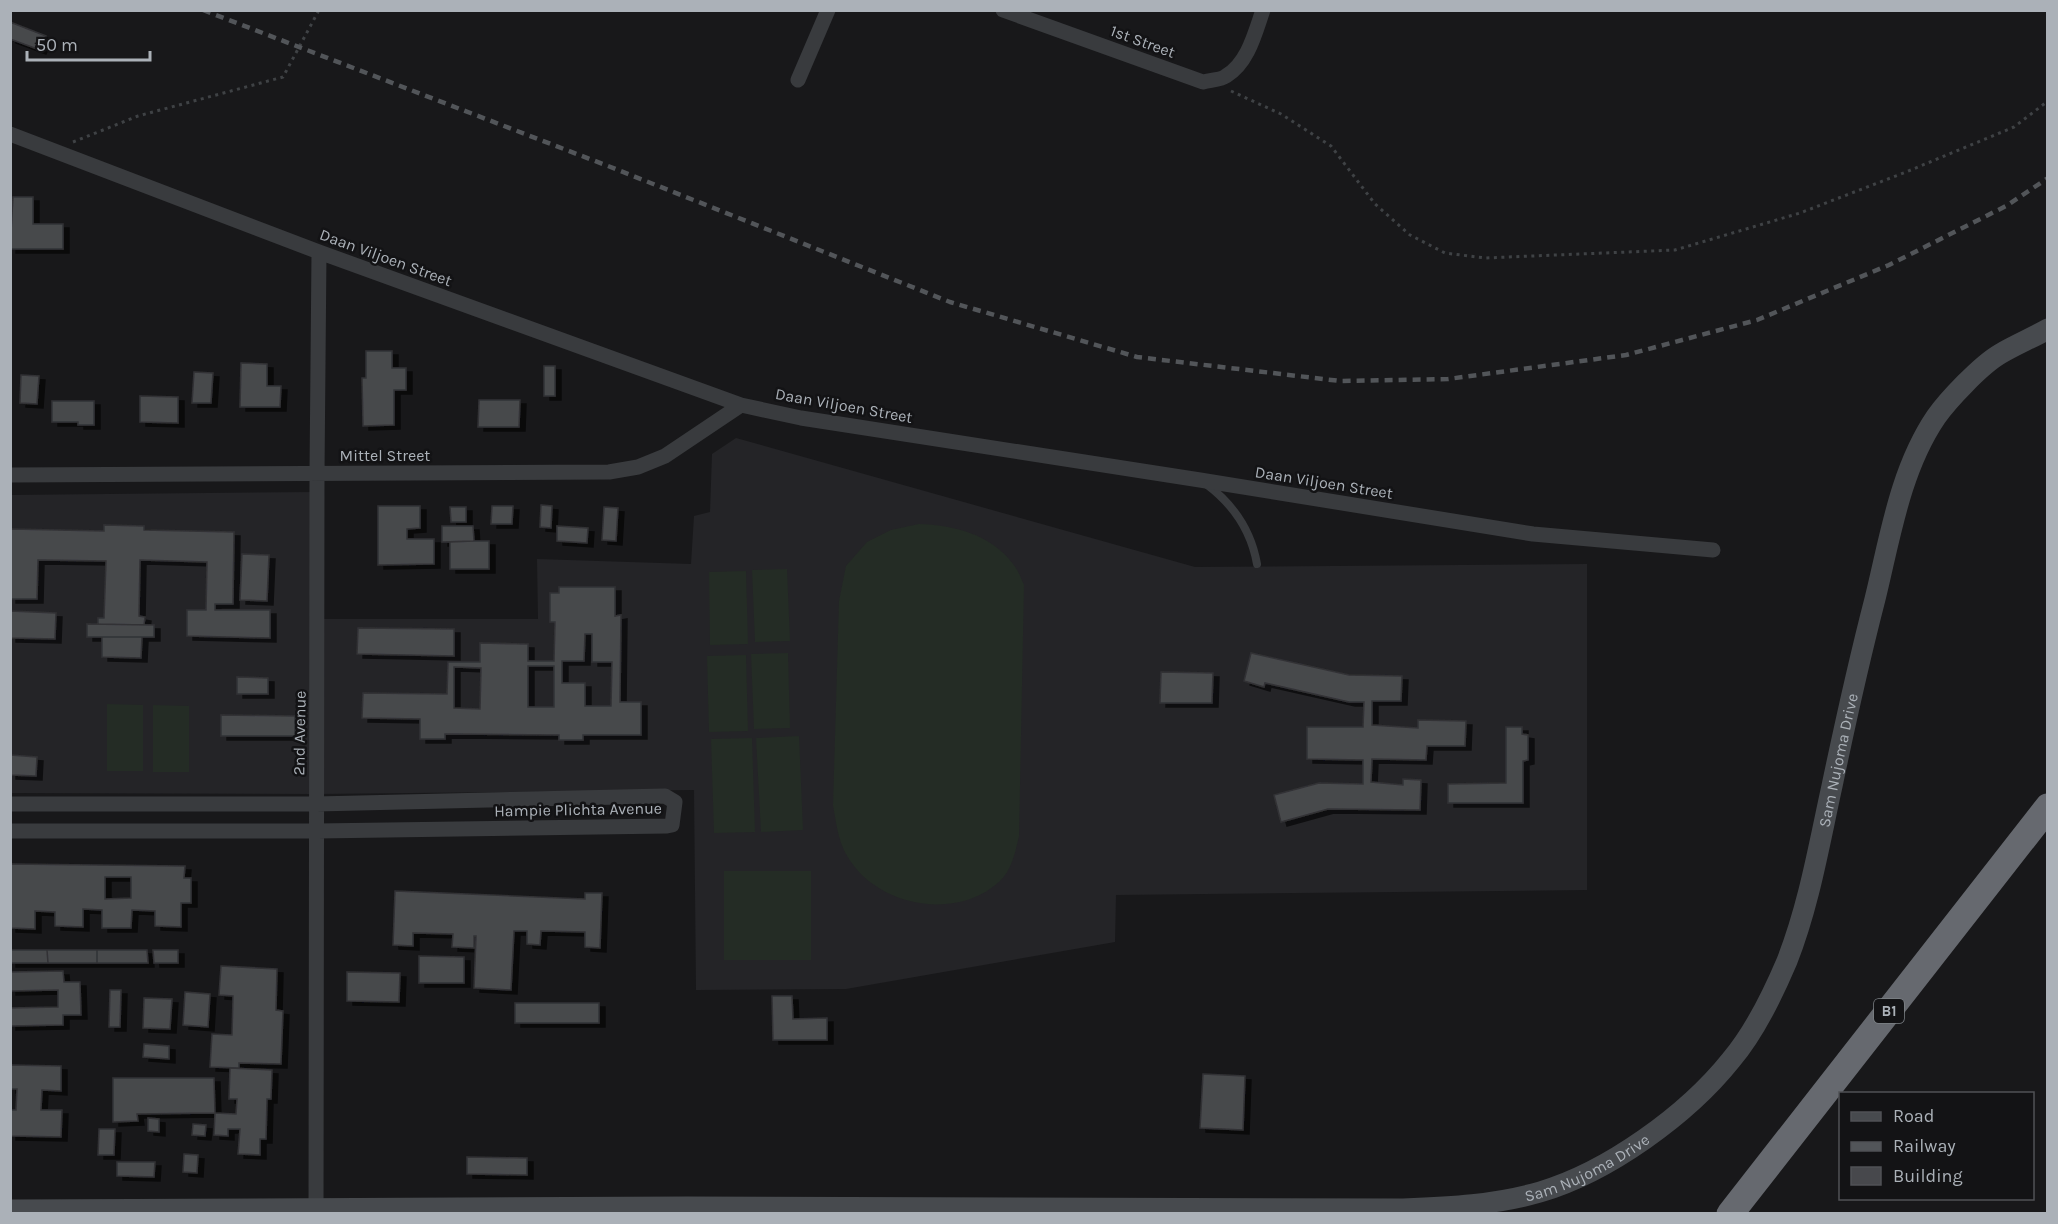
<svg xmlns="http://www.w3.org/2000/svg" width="2058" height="1224" font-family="Karla,sans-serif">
	<defs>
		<filter id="shadow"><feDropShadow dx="6" dy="4" stdDeviation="0" flood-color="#0009"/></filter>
	</defs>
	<rect width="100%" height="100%" fill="#18181a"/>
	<!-- built -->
	<path fill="#242427" d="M736,438L1195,567L1587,564V890L1116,895L1115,942L846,989L696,990L694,790L316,794L11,793L10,495L317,492L318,619H538L537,559L691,564L694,516L710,512L712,454Z"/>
	<!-- garden -->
	<path fill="#242c25" d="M919,524C953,525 991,534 1013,564C1018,570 1021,578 1024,585L1019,836C1015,853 1012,870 999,882C955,922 874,906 846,854C838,840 836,822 833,805L839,601L846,566L867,542L891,530Z
		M787,569L790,641L755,642L752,570Z
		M746,571L748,644L710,645L709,572Z
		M788,653L790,728L754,729L751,654Z
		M746,655L748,731L709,732L707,656Z
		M107,704L143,705V771H107Z
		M153,705L189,706V772H153Z
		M799,736L803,830L761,832L756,738Z
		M752,738L755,832L714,833L711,739Z
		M724,871H811V960H724Z"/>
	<!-- building -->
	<path fill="#47484c" stroke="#323235" stroke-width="1.5" fill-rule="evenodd" filter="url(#shadow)" d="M10,22L46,36L40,50L10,39Z
		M13,197H33V224H63V249H10Z
		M366,351H392V368H406V390H394V425L363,426L362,378H366Z
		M241,363L267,364V386H281L280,407H240Z
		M544,366H555V396H544Z
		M194,372L213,373L211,403H192Z
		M21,375L39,376L37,404L20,403Z
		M140,396L178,397V423L140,422Z
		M479,400H520L519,427H478Z
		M52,401H94V425H78V422H52Z
		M541,505L552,506L551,528L540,527Z
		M378,506H420V528L407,529V539H434V564L378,565Z
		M492,506H513L512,524H491Z
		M450,507H466V522H451Z
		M604,507L618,508L616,541L602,540Z
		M104,525L144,526V530L234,532L233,604H215V610H270V638L187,636V610H206L207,562L140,560L139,616L145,617L144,625L98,624V618H104L106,561L38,560L37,599H10L11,529L104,531Z
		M442,526H473L474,541L442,542Z
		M557,526L588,528L587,543L557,541Z
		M474,541H489V569H450V542Z
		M242,554L269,555L267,601L240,600Z
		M559,587H615V616L621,615L620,702H641V735H583V740H559V735L445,734V739H420V719L362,718L363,693L447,694L448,662H480V643L528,644V661H554L555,622H550V593H559ZM585,634H592V662H612L611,706H585V683H562V661H584ZM528,666H554V707H528ZM454,667L481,668L480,709L454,708Z
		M10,611L56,613L55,639L10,638Z
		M87,624L154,625V637H87Z
		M358,628L454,629V656L357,654Z
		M102,637H142L141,658L102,657Z
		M1251,653L1349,675L1402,676L1401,701H1372V725L1418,728V720L1466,721L1465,746H1427L1426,760L1372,759L1371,782L1403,785V779L1421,780L1420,810L1328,809L1281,822L1274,795L1319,783L1363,784V760L1307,759V727H1363L1364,702H1349L1265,683L1264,687L1244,681Z
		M1161,672L1213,673L1212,703H1160Z
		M237,677L268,678V694H237Z
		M221,715L295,716V736H221Z
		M1506,727H1522V734L1528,735V760L1523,761V803H1448V784L1506,783Z
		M10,755L37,757L36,776L10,775Z
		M10,864L185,866L184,878H191V903H181V927L155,926V911L132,910L131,928H102V910L83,909V927L55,926V912L35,911V929L10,928ZM105,877H131V898L105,899Z
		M395,891L585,899V893H602L600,948L585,947V932L541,931L540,945L527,944V931H514L511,990L474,988L476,936H474V948L452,947L453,934L413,933V946L393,945Z
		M10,950H47L48,963H10Z
		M47,950H97V963H48Z
		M97,950H147L148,963H97Z
		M153,950H178V963H154Z
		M419,956L464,957V983H419Z
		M221,966L277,969L276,1010L283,1011L281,1064L239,1063V1068L210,1067L212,1034L232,1035L233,996L219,995Z
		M63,971L64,982H80L81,1015H63V1025L10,1026V1008L58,1007V990L10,991V972Z
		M347,972L400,973L399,1002L347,1001Z
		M110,990H121L120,1027H109Z
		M185,992L210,994L208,1027L183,1025Z
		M772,996H792L793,1019L827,1018V1040H773Z
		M144,998L172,999L170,1029L143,1028Z
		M515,1003H599V1023H515Z
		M144,1044L169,1046V1059L143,1057Z
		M10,1065L61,1066V1091L42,1090L41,1110H62L61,1137L10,1136V1110H16L17,1089H10Z
		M230,1068L272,1070L271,1099H267L266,1139H260V1155L238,1154L240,1129H228V1136L214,1135L215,1113L236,1114L237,1099H229Z
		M1203,1074L1245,1076L1243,1130L1200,1128Z
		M113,1078H214L215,1113L137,1114L138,1121L113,1122Z
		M148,1118L159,1119V1132L148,1131Z
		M193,1124L206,1125L205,1136L192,1135Z
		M99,1129H115L114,1155H98Z
		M184,1154L198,1155L197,1173L183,1172Z
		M467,1157L527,1158V1175L467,1174Z
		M117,1162H155L154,1177L117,1176Z"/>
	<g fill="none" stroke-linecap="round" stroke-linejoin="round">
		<!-- path -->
		<path stroke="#3f4245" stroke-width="3" stroke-dasharray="3 4.5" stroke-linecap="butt" d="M1231,91L1281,114L1331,146L1375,204L1410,235L1445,253L1485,258L1675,250L1800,213L1906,172L2014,127L2048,101
			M73,142L138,116L283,77L319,10"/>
		<!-- lane -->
		<path stroke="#393b3e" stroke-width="8" d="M1206,484C1233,504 1251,530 1257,564"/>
		<!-- street -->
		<path stroke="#393b3e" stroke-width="15" d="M1003,10L1203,82C1210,80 1221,80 1226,76C1248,63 1255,33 1263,10
			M798,80L828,10
			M10,134L319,252L741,405L801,418L1200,480L1533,534L1713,550
			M10,475L609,472L638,467L665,456L741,405
			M10,804H316L665,796L675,802L672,825L667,826L317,831H10
			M316,1214L317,473L319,252"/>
		<!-- secondary -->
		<path stroke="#474a4e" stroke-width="21" id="s1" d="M10,1210L687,1207L1403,1209C1450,1207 1495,1205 1540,1192C1608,1172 1687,1115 1731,1060C1754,1033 1773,994 1787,961C1809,905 1819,845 1832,786C1845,724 1859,661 1875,599C1890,538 1900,470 1936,417C1948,400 1981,365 2000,354C2015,345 2032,338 2048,329"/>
		<!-- highway -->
		<path stroke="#66696f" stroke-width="27" d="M1730,1214L2048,807"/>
		<!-- rail -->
		<path stroke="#525559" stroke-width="4.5" stroke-dasharray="8 6" stroke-linecap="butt" d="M203,10L608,166L950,302L1137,357L1340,381L1448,379L1626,355L1757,320L1889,265L2006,206L2048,178"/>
	</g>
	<g text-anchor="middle" stroke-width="5" stroke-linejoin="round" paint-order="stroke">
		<!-- shield labels -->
		<rect fill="#131315" stroke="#7d8287" stroke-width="1.5" x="1874" y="999" width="30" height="24" rx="4.5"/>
		<g font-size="15" font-weight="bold" fill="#abb1b8">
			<text x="1889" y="1016">B1</text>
		</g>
		<!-- street labels -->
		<g font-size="16" fill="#abb1b8" stroke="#131315">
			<text transform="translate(1143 41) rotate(20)" y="6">1st Street</text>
			<text transform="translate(386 257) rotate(20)" y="6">Daan Viljoen Street</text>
			<text transform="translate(844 405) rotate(10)" y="6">Daan Viljoen Street</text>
			<text x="385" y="461">Mittel Street</text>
			<text transform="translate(1324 482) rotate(9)" y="6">Daan Viljoen Street</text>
			<text transform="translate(299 733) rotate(-89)" y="6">2nd Avenue</text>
			<text dy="6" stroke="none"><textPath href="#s1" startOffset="2088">Sam Nujoma Drive</textPath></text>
			<text transform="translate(578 809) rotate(-1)" y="6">Hampie Plichta Avenue</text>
			<text dy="6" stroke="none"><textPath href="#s1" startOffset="1584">Sam Nujoma Drive</textPath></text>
		</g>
	</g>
	<!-- border -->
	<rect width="2058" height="1224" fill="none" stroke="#abb1b8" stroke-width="24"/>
	<!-- legend -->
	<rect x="1839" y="1092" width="195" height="108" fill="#131315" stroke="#505256" stroke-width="1.5"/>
	<rect x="1851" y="1112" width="30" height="9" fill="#474a4e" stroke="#505256" stroke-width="1.5"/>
	<text x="1893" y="1122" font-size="18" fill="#abb1b8">Road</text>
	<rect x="1851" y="1142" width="30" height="9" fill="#525559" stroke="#505256" stroke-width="1.5"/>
	<text x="1893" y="1152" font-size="18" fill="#abb1b8">Railway</text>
	<rect x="1851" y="1167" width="30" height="18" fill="#47484c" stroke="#505256" stroke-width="1.5"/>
	<text x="1893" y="1182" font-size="18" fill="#abb1b8">Building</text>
	<!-- scale -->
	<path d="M27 51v9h123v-9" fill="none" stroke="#abb1b8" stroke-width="3"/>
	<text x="36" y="51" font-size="18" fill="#abb1b8" stroke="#131315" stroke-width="4.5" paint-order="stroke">50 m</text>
</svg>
